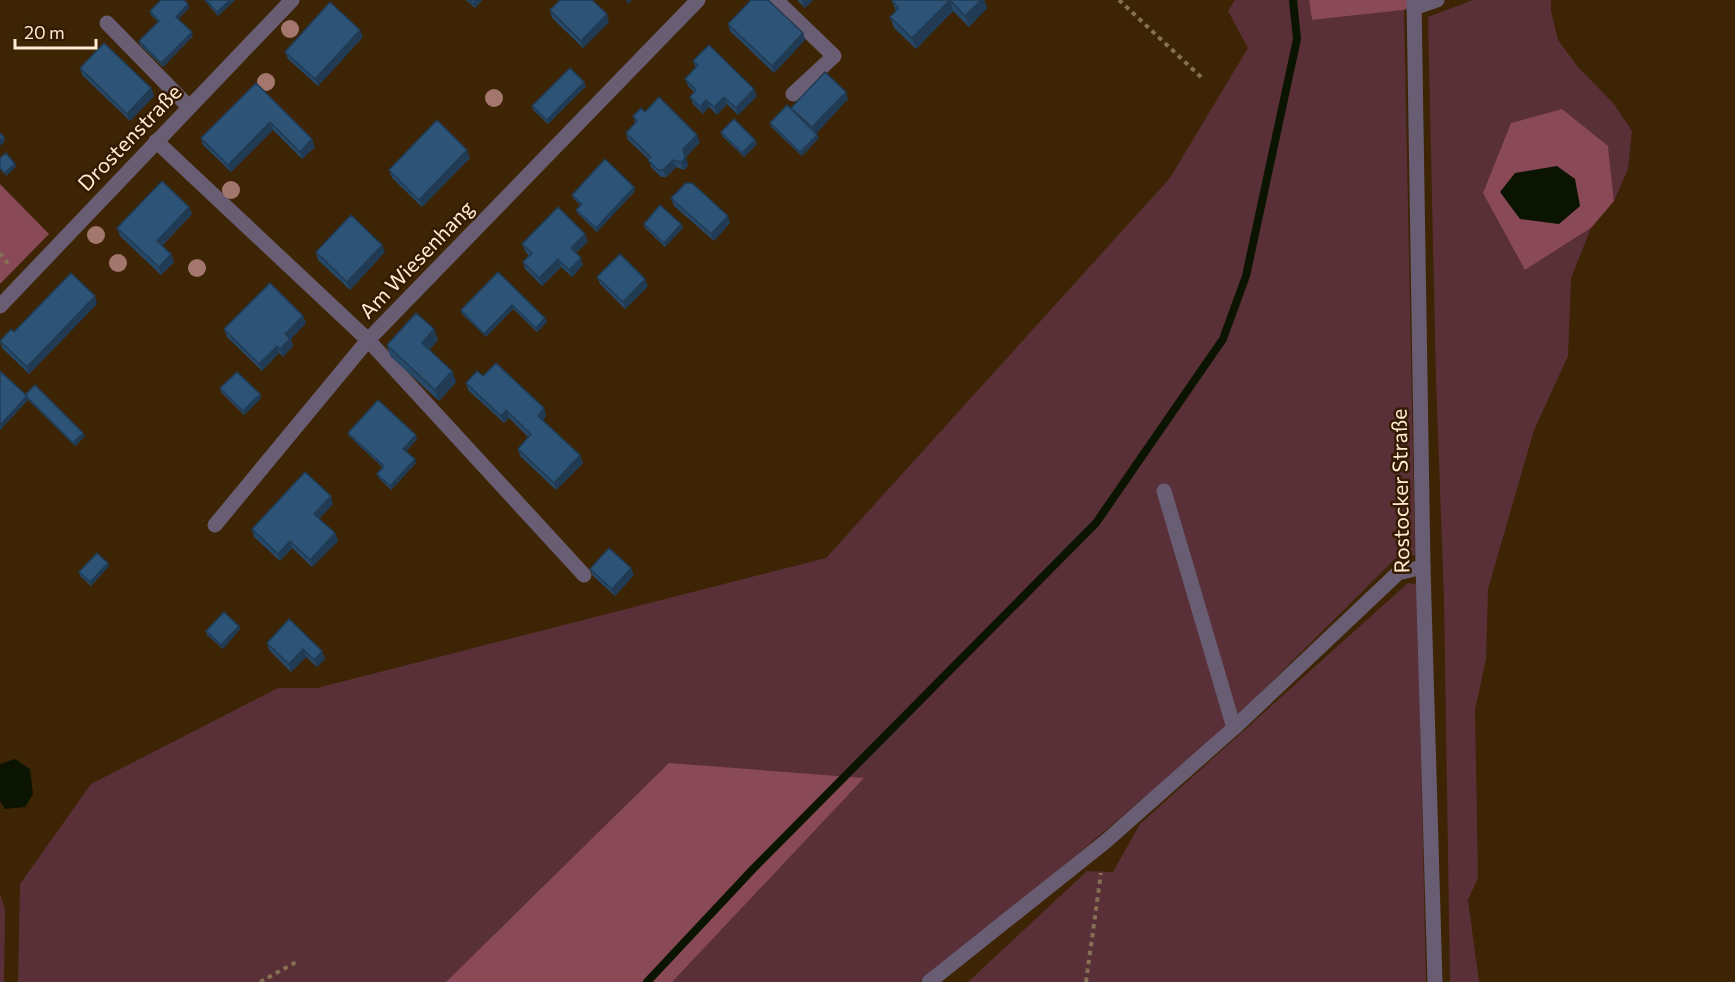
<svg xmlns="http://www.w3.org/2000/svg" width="1735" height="982" font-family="Commissioner,sans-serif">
	<rect width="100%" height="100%" fill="#3d2404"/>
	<!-- green -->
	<path fill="#593038" d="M1235,0H1309L1312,20L1404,10L1415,555L1396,558L1218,735L1068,862L919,982H18L20,884L91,784L278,688H317L826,558L1170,178L1248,48L1228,11Z
		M1473,0H1551V11L1558,40L1578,67L1614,104L1632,131L1628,169L1614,201L1608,146L1525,270L1591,228L1571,278L1568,356L1534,430L1488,589L1486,659L1475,710L1478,878L1468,900L1479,982H1450L1444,598L1436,379L1428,17Z
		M1408,583L1417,584L1426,982H968L1087,871L1113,872L1140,824Z
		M0,894L5,909L4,982H0Z"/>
	<!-- forest -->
	<path fill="#894956" d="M1309,0H1421L1404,10L1312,20Z
		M1562,109L1608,146L1614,201L1591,228L1525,270L1483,193L1511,123Z
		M0,184L49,234L0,284Z
		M669,763L864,778L672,982H446Z"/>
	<!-- water -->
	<path fill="#0a1400" d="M1557,166L1575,179L1580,206L1559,224L1520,219L1500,192L1515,173Z
		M15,759L30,769L33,794L25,807L5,809L0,801V764Z"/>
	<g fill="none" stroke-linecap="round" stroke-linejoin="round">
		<!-- stream -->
		<path stroke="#0a1400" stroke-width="8" d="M647,982L753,869L1096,523L1223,339L1246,276L1297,39L1293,0"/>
		<!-- path -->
		<path stroke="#866f53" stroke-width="4" stroke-dasharray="4.5 4.5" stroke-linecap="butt" d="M1119,0L1201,77
			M0,253L9,265
			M260,982L298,961
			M1086,982L1101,873"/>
		<!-- lane -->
		<path stroke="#695d74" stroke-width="15" d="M776,0L834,56L793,94
			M1414,8L1437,0
			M107,23L189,107
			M1164,491L1234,728
			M215,525L368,340L584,575
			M929,982L1105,842L1234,728L1398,573L1423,567"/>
		<!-- street -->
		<path stroke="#695d74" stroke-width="15" d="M1414,0L1423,567L1435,982
			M156,141L368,340L698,0
			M0,306L292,0"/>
	</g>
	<!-- trees -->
	<g fill="#a4776e">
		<circle cx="290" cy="29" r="9"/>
		<circle cx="266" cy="82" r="9"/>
		<circle cx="494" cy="98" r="9"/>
		<circle cx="231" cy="190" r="9"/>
		<circle cx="96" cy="235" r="9"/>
		<circle cx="118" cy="263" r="9"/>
		<circle cx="197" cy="268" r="9"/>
	</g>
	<!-- wall -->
	<path fill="#274866" d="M204,0H235L218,16Z
		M466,0H482L475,8Z
		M797,0H813L805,8Z
		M893,0H984L987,8L969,27L953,11L916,49L894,28L890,17L896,11L892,1Z
		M188,4L189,8L178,19L193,36L163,67L140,45L139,41L158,22L151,15L150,11Z
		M550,10L609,22L583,48L552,18Z
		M728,24L803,33L805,40L774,73L730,31Z
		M363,37L318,86L288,59L285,52Z
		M693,61L757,96L738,115L727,104L717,115L709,107L703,114L693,104L690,97L694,92L688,86L685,79L696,68Z
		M80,68L151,88L154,96L130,121L82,75Z
		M256,83L315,147L302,159L273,130L231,172L203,145L201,138Z
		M586,86L548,124L533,110L532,106Z
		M848,99L816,133L819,138L802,156L771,127L770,123L792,111L791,108Z
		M633,116L700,142L686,157L688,166L684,170L676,167L666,177H661L651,167L649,160L628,140L626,133L635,123Z
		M721,132L757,144L744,157L722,136Z
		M470,158L422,207L392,178L389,170Z
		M635,191L597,232L578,214L576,210L580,205L573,198L572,195Z
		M671,198L730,223L714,241L674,206Z
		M189,207L192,214L162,246L171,254L174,262L161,275L120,236L117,228Z
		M644,224L683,228L665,247L645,228Z
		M588,241L576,253L583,265L572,277L561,267L542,286L525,269L523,262L529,256L525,251L522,244Z
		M316,252H385L350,290L318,260Z
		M498,272L545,318L547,322L537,332L513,309L486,337L462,314L461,310Z
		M597,277L648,286L625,309L600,284Z
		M97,304L29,374L2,348L0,341L14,332Z
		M303,316L306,323L291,339L293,346L283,357L279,353L262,371L227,337L224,329Z
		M434,329L438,340L429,350L452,371L456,382L439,401L390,356L387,345Z
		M0,371L26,395L85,436L75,446L28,400L0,430Z
		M483,376L546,415L543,421L583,463L556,490L520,456L518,449L528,437L509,418L504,423L468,390L466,383Z
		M220,388L260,394L261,398L244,415L221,392Z
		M348,433L417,439L406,451L416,463L391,490L378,477L377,474L382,467L349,436Z
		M333,504L319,519L335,533L338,541L312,567L292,548L280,561L254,537L252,529Z
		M108,563L109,566L91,586L80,576L79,572Z
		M590,569L634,575L615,596L593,576Z
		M239,626L240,629L223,649L207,635L206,631Z
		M267,643L322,651L325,659L317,667L306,657L291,672L269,650Z"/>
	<!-- shaded-wall -->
	<path fill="#203b53" d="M230,0H235L218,16L217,12Z
		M477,0H482L475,8L473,4Z
		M626,0H632L628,4Z
		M803,0H813L805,8L802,1Z
		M950,0L953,11L916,49L912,38Z
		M981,0H984L987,8L969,27L965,16Z
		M188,4L189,8L177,21L176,17Z
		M607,14L609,22L583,48L581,41Z
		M360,30L363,37L318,86L315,79Z
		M192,32L193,36L163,67L161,63Z
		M803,33L805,40L774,73L772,66Z
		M584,82L586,86L548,124L547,120Z
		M151,88L154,96L130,121L127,114Z
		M754,89L757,96L738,115L736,108Z
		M846,92L848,99L815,135L812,127Z
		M724,97L727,104L717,115L714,107Z
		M706,100L709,107L703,114L700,107Z
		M270,122L273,130L231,172L228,165Z
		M697,135L700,142L686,157L688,166L684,170L681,162L683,149Z
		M817,135L819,138L802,156L800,152Z
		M4,137L5,141L0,146V141Z
		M312,139L315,147L302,159L300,152Z
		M755,140L757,144L744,157L742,153Z
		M467,150L470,158L422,207L419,200Z
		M673,160L676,167L666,177L663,170Z
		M15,164L16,167L6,176L4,173Z
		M634,187L635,191L597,232L596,228Z
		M189,207L192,214L159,248L157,241Z
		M728,216L730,223L714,241L711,234Z
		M681,224L683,228L665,247L664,243Z
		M585,234L588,241L574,255L571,248Z
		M382,245L385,252L350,290L347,282Z
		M171,254L174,262L161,275L159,267Z
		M581,258L583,265L572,277L569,270Z
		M558,259L561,267L542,286L539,278Z
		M645,279L648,286L625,309L623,302Z
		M95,296L97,304L29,374L27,367Z
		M512,305L513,309L486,337L484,334Z
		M303,316L306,323L291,339L293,346L283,357L280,349L285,334Z
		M545,318L547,322L537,332L536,328Z
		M434,329L438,340L426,354L422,343Z
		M277,346L279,353L262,371L259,364Z
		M452,371L456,382L439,401L435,390Z
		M260,394L261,398L244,415L243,411Z
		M27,396L28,400L0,430V425Z
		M544,408L546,415L541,424L538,416Z
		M506,410L509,418L504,423L501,416Z
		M83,433L85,436L75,446L73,443Z
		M416,435L417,439L405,453L403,449Z
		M580,455L583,463L556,490L554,483Z
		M415,459L416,463L391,490L390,486Z
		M331,496L333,504L317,521L314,514Z
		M335,533L338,541L312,567L310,560Z
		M290,541L292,548L280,561L278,554Z
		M108,563L109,566L91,586L90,582Z
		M631,568L634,575L615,596L612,589Z
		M239,626L240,629L223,649L221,645Z
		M303,649L306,657L291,672L289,664Z
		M322,651L325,659L317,667L314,660Z"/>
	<!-- building -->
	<path fill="#2d5477" stroke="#203b53" stroke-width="1.5" d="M161,0H184L188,4L176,17L192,32L161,63L139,41L159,21L150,11Z
		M206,0H230L217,12Z
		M469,0H477L473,4Z
		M560,0H592L607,14L581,41L550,10Z
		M751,0H768L803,33L772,66L728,24Z
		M893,0H981L965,16L950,0L912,38L890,17L899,8L892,1Z
		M330,2L360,30L315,79L285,52Z
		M104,43L151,88L127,114L80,68Z
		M709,45L754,89L736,108L724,97L714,107L706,100L700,107L690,97L696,90L685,79L698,65L693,61Z
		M570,68L584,82L547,120L532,106Z
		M825,72L846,92L812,127L791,108Z
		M256,83L312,139L300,152L270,122L228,165L201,138Z
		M659,97L697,135L683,149L685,158L681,162L673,160L663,170H658L648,160L651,157L626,133L637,121L633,116L641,108L645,112Z
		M787,105L817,135L800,152L770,123Z
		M734,119L755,140L742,153L721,132Z
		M437,120L467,150L419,200L389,170Z
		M0,133L4,137L0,141Z
		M6,153L15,164L4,173L0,168V158Z
		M605,159L634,187L596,228L576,210L582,204L572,195Z
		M162,181L189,207L157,241L171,254L159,267L117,228Z
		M686,183H692L728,216L711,234L671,198Z
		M660,205L681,224L664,243L644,224Z
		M558,207L585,234L571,248L581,258L569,270L558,259L539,278L523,262L532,253L522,244Z
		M351,215L382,245L347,282L316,252Z
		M620,254L645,279L623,302L597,277Z
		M498,272L545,318L536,328L512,305L484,334L461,310Z
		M71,273L95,296L27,367L0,341L11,329L14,332Z
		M270,283L303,316L285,334L290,339L280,349L277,346L259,364L224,329Z
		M416,313L434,329L422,343L452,371L435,390L387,345Z
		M496,363L544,408L538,416L580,455L554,483L518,449L531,434L506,410L501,416L466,383L477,371L483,376Z
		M0,371L27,396L0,425Z
		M237,372L260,394L243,411L220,388Z
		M35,385L83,433L73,443L25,395Z
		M378,400L416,435L403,449L415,459L390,486L377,474L384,466L348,433Z
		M305,472L331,496L314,514L335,533L310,560L290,541L278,554L252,529Z
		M609,548L631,568L612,589L590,569Z
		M97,553L108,563L90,582L79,572Z
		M224,612L239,626L221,645L206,631Z
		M289,619L322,651L314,660L303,649L289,664L267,643Z"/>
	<g text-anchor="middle" stroke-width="5" stroke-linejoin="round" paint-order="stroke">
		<!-- street labels -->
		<g font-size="21" fill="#ffead4" stroke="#331a00">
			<text transform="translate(130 138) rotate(-46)" y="7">Drostenstraße</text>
			<text transform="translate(417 260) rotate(-46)" y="7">Am Wiesenhang</text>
			<text transform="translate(1401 491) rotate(-91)" y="7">Rostocker Straße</text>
		</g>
	</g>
	<!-- scale -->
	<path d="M15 39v9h81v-9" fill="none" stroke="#ffead4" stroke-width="3"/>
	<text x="24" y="39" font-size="18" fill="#ffead4" stroke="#331a00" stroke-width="4.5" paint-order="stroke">20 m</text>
</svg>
